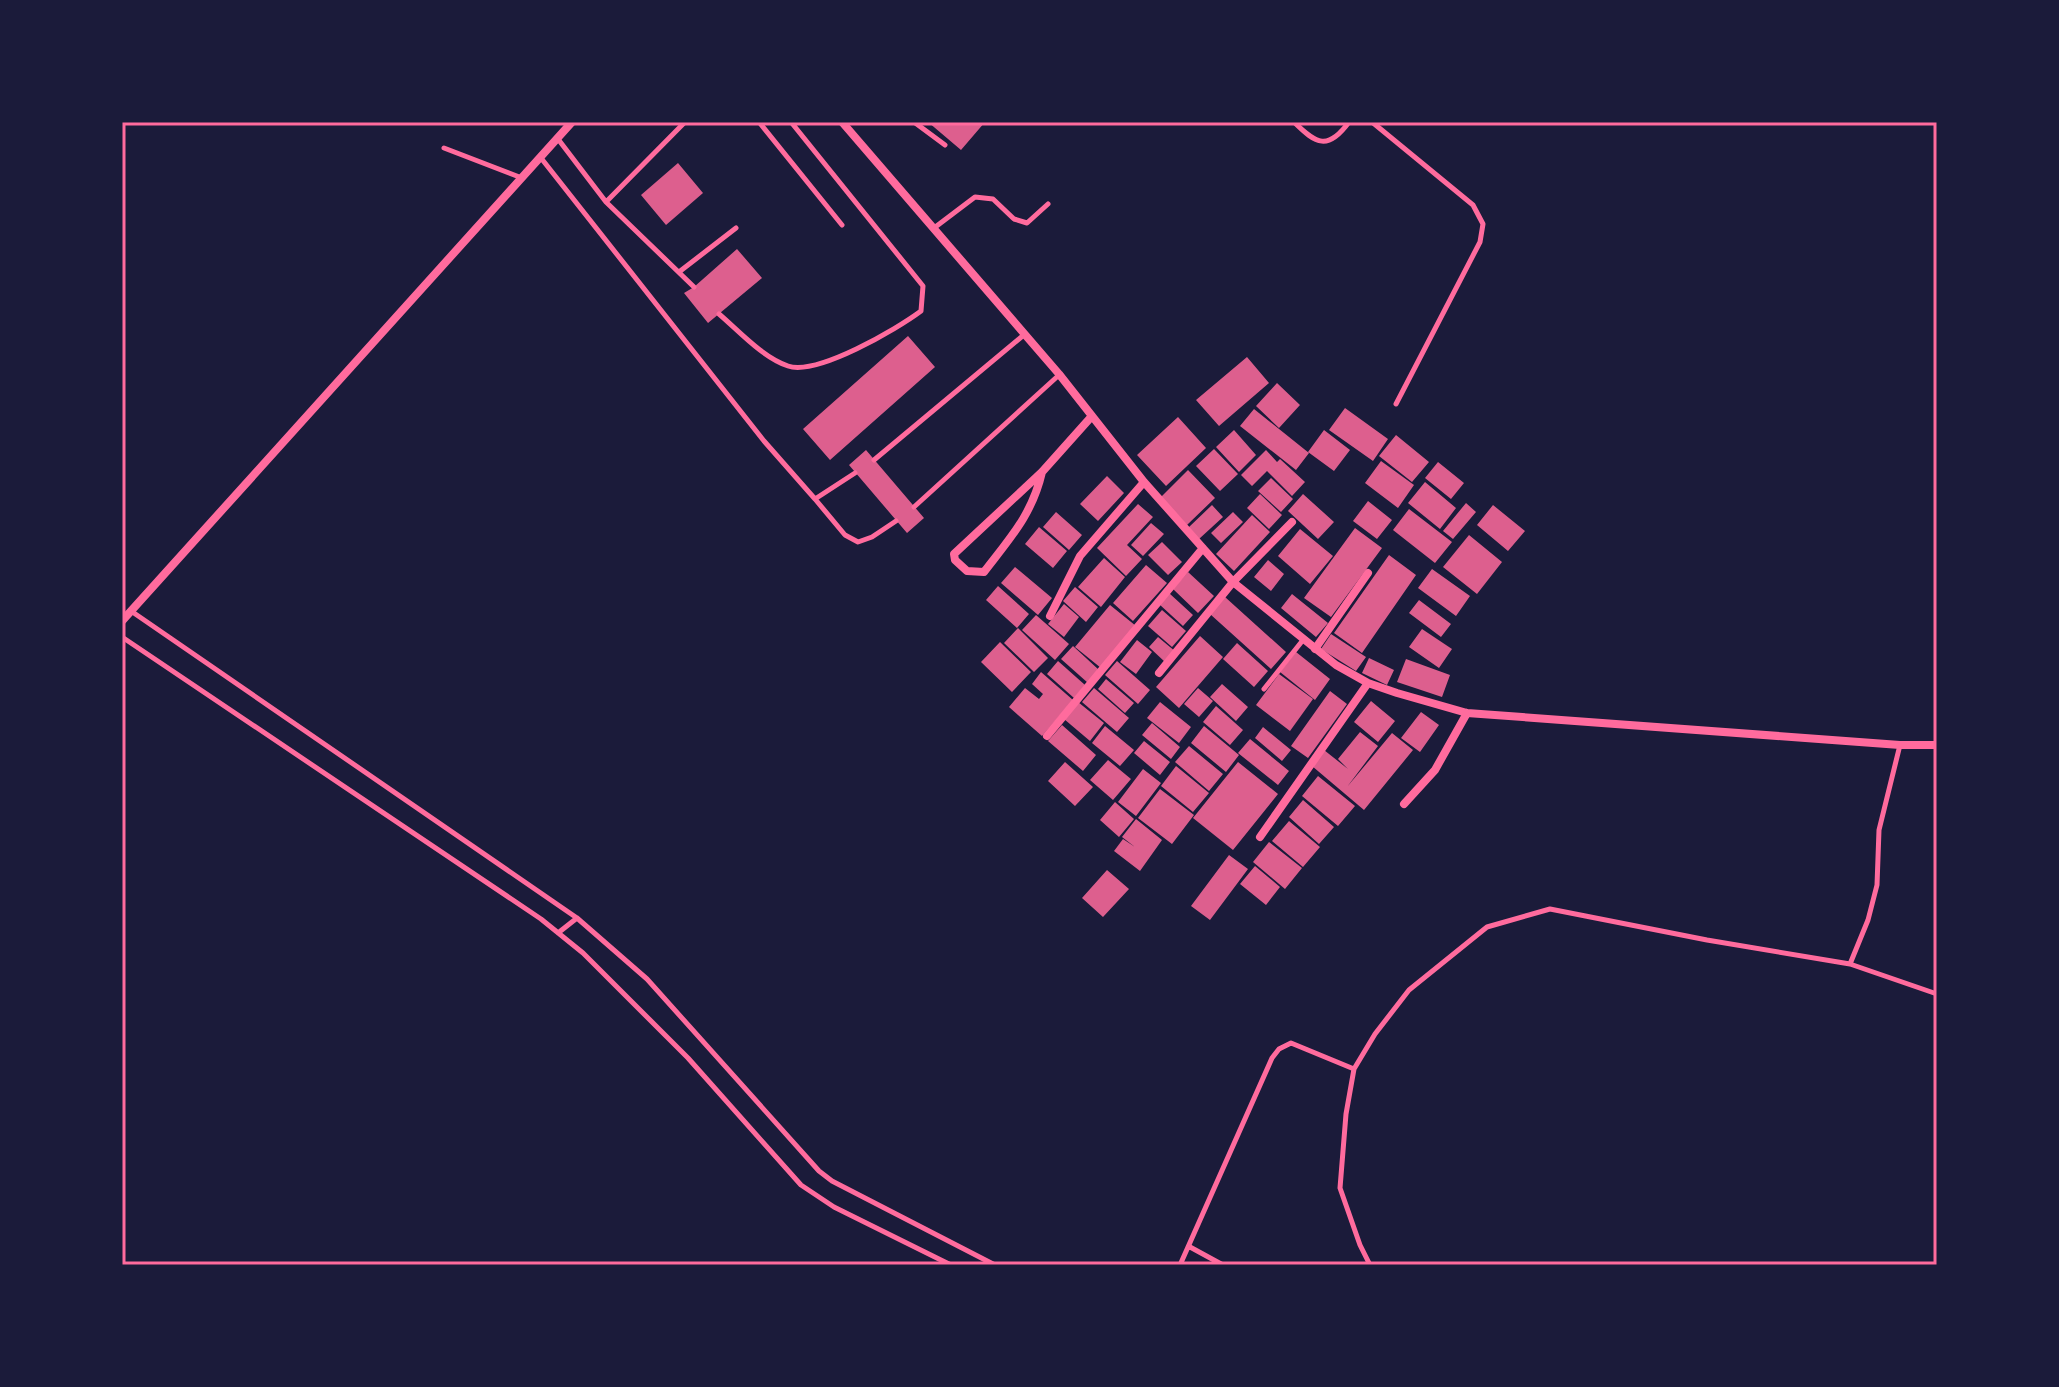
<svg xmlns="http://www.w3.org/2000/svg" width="2059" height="1387" font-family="Karla,sans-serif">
	<rect width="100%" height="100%" fill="#1b1b3a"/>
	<!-- building -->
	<path fill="#dd5f8e" d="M928,122H985L961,150Z
		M678,163L703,193L666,225L641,195Z
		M737,249L762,278L708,323L684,293L694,287Z
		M908,336L935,367L830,460L803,429Z
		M1247,357L1269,383L1219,426L1196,400Z
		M1277,383L1300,405L1279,428L1256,406Z
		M1345,408L1388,439L1373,461L1329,430Z
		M1254,409L1309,453L1296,470L1240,426Z
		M1178,417L1206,448L1166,486L1137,455Z
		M1234,430L1256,455L1239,472L1216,447Z
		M1324,430L1350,450L1334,471L1308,452Z
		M1396,435L1429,462L1412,482L1379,456Z
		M1214,449L1238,474L1220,491L1196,466Z
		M866,450L924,518L907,533L849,465Z
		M1266,450L1277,462L1280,459L1305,482L1292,496L1267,471L1252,486L1241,475Z
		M1381,461L1414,485L1398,508L1365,483Z
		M1438,462L1464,483L1451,499L1425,478Z
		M1188,470L1215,498L1187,525L1161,497Z
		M1107,476L1124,493L1098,521L1080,504Z
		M1271,478L1293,499L1281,512L1258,491Z
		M1425,482L1456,508L1440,529L1408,503Z
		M1260,494L1282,515L1269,529L1247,508Z
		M1303,494L1334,522L1318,539L1288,511Z
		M1368,501L1392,520L1377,539L1353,521Z
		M1466,503L1476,512L1453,539L1443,531Z
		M1138,504L1153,517L1127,545L1142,559L1126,576L1097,548Z
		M1212,505L1223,517L1199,539L1188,528Z
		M1493,505L1525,531L1508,551L1477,525Z
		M1409,509L1452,542L1435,563L1393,530Z
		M1056,512L1082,535L1069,550L1043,527Z
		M1233,512L1243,522L1221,543L1211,533Z
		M1252,515L1270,532L1234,571L1216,554Z
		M1151,523L1164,534L1143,556L1131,545Z
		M1039,527L1067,551L1053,568L1025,544Z
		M1355,528L1382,548L1331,617L1304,598Z
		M1300,529L1333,556L1310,584L1278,556Z
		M1469,535L1502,562L1477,594L1443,567Z
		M1162,542L1182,562L1168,575L1148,555Z
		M1389,555L1416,575L1362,653L1334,633Z
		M1104,558L1125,577L1101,607L1078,587Z
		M1268,560L1284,574L1271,591L1254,577Z
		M1146,565L1167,583L1133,621L1113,603Z
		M1015,567L1052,598L1038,615L1001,583Z
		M1432,569L1470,596L1456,616L1418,588Z
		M1188,572L1214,596L1198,613L1173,589Z
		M998,586L1029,614L1017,628L986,600Z
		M1075,587L1098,607L1086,622L1063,601Z
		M1169,593L1193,615L1183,626L1159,604Z
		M1292,594L1328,623L1316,637L1281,608Z
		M1225,597L1286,652L1271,669L1210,614Z
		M1419,600L1451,624L1441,637L1409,613Z
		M1064,604L1079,617L1064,637L1048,624Z
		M1110,605L1136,626L1101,668L1075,647Z
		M1162,610L1186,631L1172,647L1148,626Z
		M1036,615L1069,644L1055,660L1022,630Z
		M1018,628L1048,658L1034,672L1004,643Z
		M1422,629L1452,649L1439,668L1409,647Z
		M1331,634L1366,657L1356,671L1321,649Z
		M1200,636L1223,657L1179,708L1156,687Z
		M1158,637L1176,652L1166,663L1149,647Z
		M1137,640L1152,652L1136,674L1120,662Z
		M1000,642L1031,672L1012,692L981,662Z
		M1237,643L1268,671L1254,687L1223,659Z
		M1073,646L1099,670L1088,683L1061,659Z
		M1296,652L1330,679L1315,700L1280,672Z
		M1369,658L1394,670L1387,685L1362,673Z
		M1406,659L1450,675L1442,697L1397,682Z
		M1058,661L1085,685L1074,698L1047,674Z
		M1117,661L1150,690L1138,704L1105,675Z
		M1041,672L1073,700L1042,736L1009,707L1025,688L1039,699L1043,694L1032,684Z
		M1279,674L1313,699L1290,731L1256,705Z
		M1106,679L1134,703L1125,713L1098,689Z
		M1222,684L1248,707L1236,721L1210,697Z
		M1094,688L1129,718L1117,732L1082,702Z
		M1198,688L1213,701L1199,717L1184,704Z
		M1330,691L1347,704L1308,758L1291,746Z
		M1371,701L1395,721L1378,742L1354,722Z
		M1078,702L1104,723L1090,741L1064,719Z
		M1160,702L1191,727L1179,743L1147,718Z
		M1216,706L1243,730L1230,745L1203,722Z
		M1421,712L1439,725L1420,752L1401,738Z
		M1152,723L1180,747L1171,759L1142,735Z
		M1062,725L1096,755L1083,771L1048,741Z
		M1105,726L1134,750L1120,766L1092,743Z
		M1204,726L1239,755L1226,772L1191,743Z
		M1263,727L1291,750L1282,761L1255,738Z
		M1360,732L1378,746L1347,787L1392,733L1413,750L1364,810L1312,766L1324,750L1348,769L1338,759Z
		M1250,739L1289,771L1278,785L1238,753Z
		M1144,741L1170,762L1160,775L1134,753Z
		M1189,746L1223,774L1209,791L1175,762Z
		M1108,760L1131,779L1113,800L1090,780Z
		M1065,762L1093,787L1075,806L1048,781Z
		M1238,762L1278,794L1233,850L1193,818Z
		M1176,766L1209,793L1193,812L1161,786Z
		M1143,769L1161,783L1136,816L1118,802Z
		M1318,776L1355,806L1338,826L1302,796Z
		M1160,789L1194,815L1172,844L1138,818Z
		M1303,800L1334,827L1319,844L1289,817Z
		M1115,802L1134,819L1119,837L1100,820Z
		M1136,819L1162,840L1140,871L1114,851L1123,839L1135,847L1122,837Z
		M1289,821L1320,847L1303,867L1272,841Z
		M1269,842L1302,868L1285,889L1253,862Z
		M1229,855L1248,869L1210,920L1191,906Z
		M1255,866L1280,887L1266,905L1240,884Z
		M1107,870L1129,889L1103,917L1082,898Z"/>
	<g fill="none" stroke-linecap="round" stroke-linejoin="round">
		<!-- service -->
		<path stroke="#ff6b9d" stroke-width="5" d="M759,122L842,225
			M914,122L945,145
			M1294,122C1316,144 1328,151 1349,122
			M1372,122L1473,205L1483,224L1480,242L1396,404
			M558,139L606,202L694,287
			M444,148L522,178
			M541,158L764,441L815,499L855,473
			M606,202L685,122
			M934,228L975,197L993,199L1014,219L1027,223L1048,204
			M679,272L736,228
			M719,314C739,331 762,357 788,366C817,376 897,329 921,311L923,286L791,122
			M874,460L1025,334
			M815,499L845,535L858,542L872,537L896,521
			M914,507L1059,375
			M131,611L577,918L647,979L819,1171L832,1181L995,1265
			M122,637L541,919L583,953L688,1058L801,1185L834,1207L951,1265
			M1264,689L1303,640
			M558,933L577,918
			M1850,964L1868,920L1877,885L1879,830L1900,745
			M1354,1069L1346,1114L1340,1188L1360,1245L1370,1265
			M1190,1247L1223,1265
			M1180,1265L1272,1058L1279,1049L1291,1043L1354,1069L1375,1034L1409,990L1487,927L1550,909L1707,940L1850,964L1937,994"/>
		<!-- minor -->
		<path stroke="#ff6b9d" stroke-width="8" d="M842,122L1059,374L1144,482L1233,582L1336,665L1368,683L1397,693L1467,713L1900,745H1937
			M1042,472C1032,515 1010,538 984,572L967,571L955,560L954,554L1042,472L1092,416
			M1050,616L1080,556L1144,482
			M122,621L572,122
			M1315,649L1368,573
			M1159,673L1233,582L1292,522
			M1047,736L1203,548
			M1404,804L1435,770L1467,713
			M1260,837L1368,683"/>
	</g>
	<!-- border -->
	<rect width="2059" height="1387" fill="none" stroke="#1b1b3a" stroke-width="248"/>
	<rect x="124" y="124" width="1811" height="1139" fill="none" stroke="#ff6b9d" stroke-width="3"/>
</svg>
